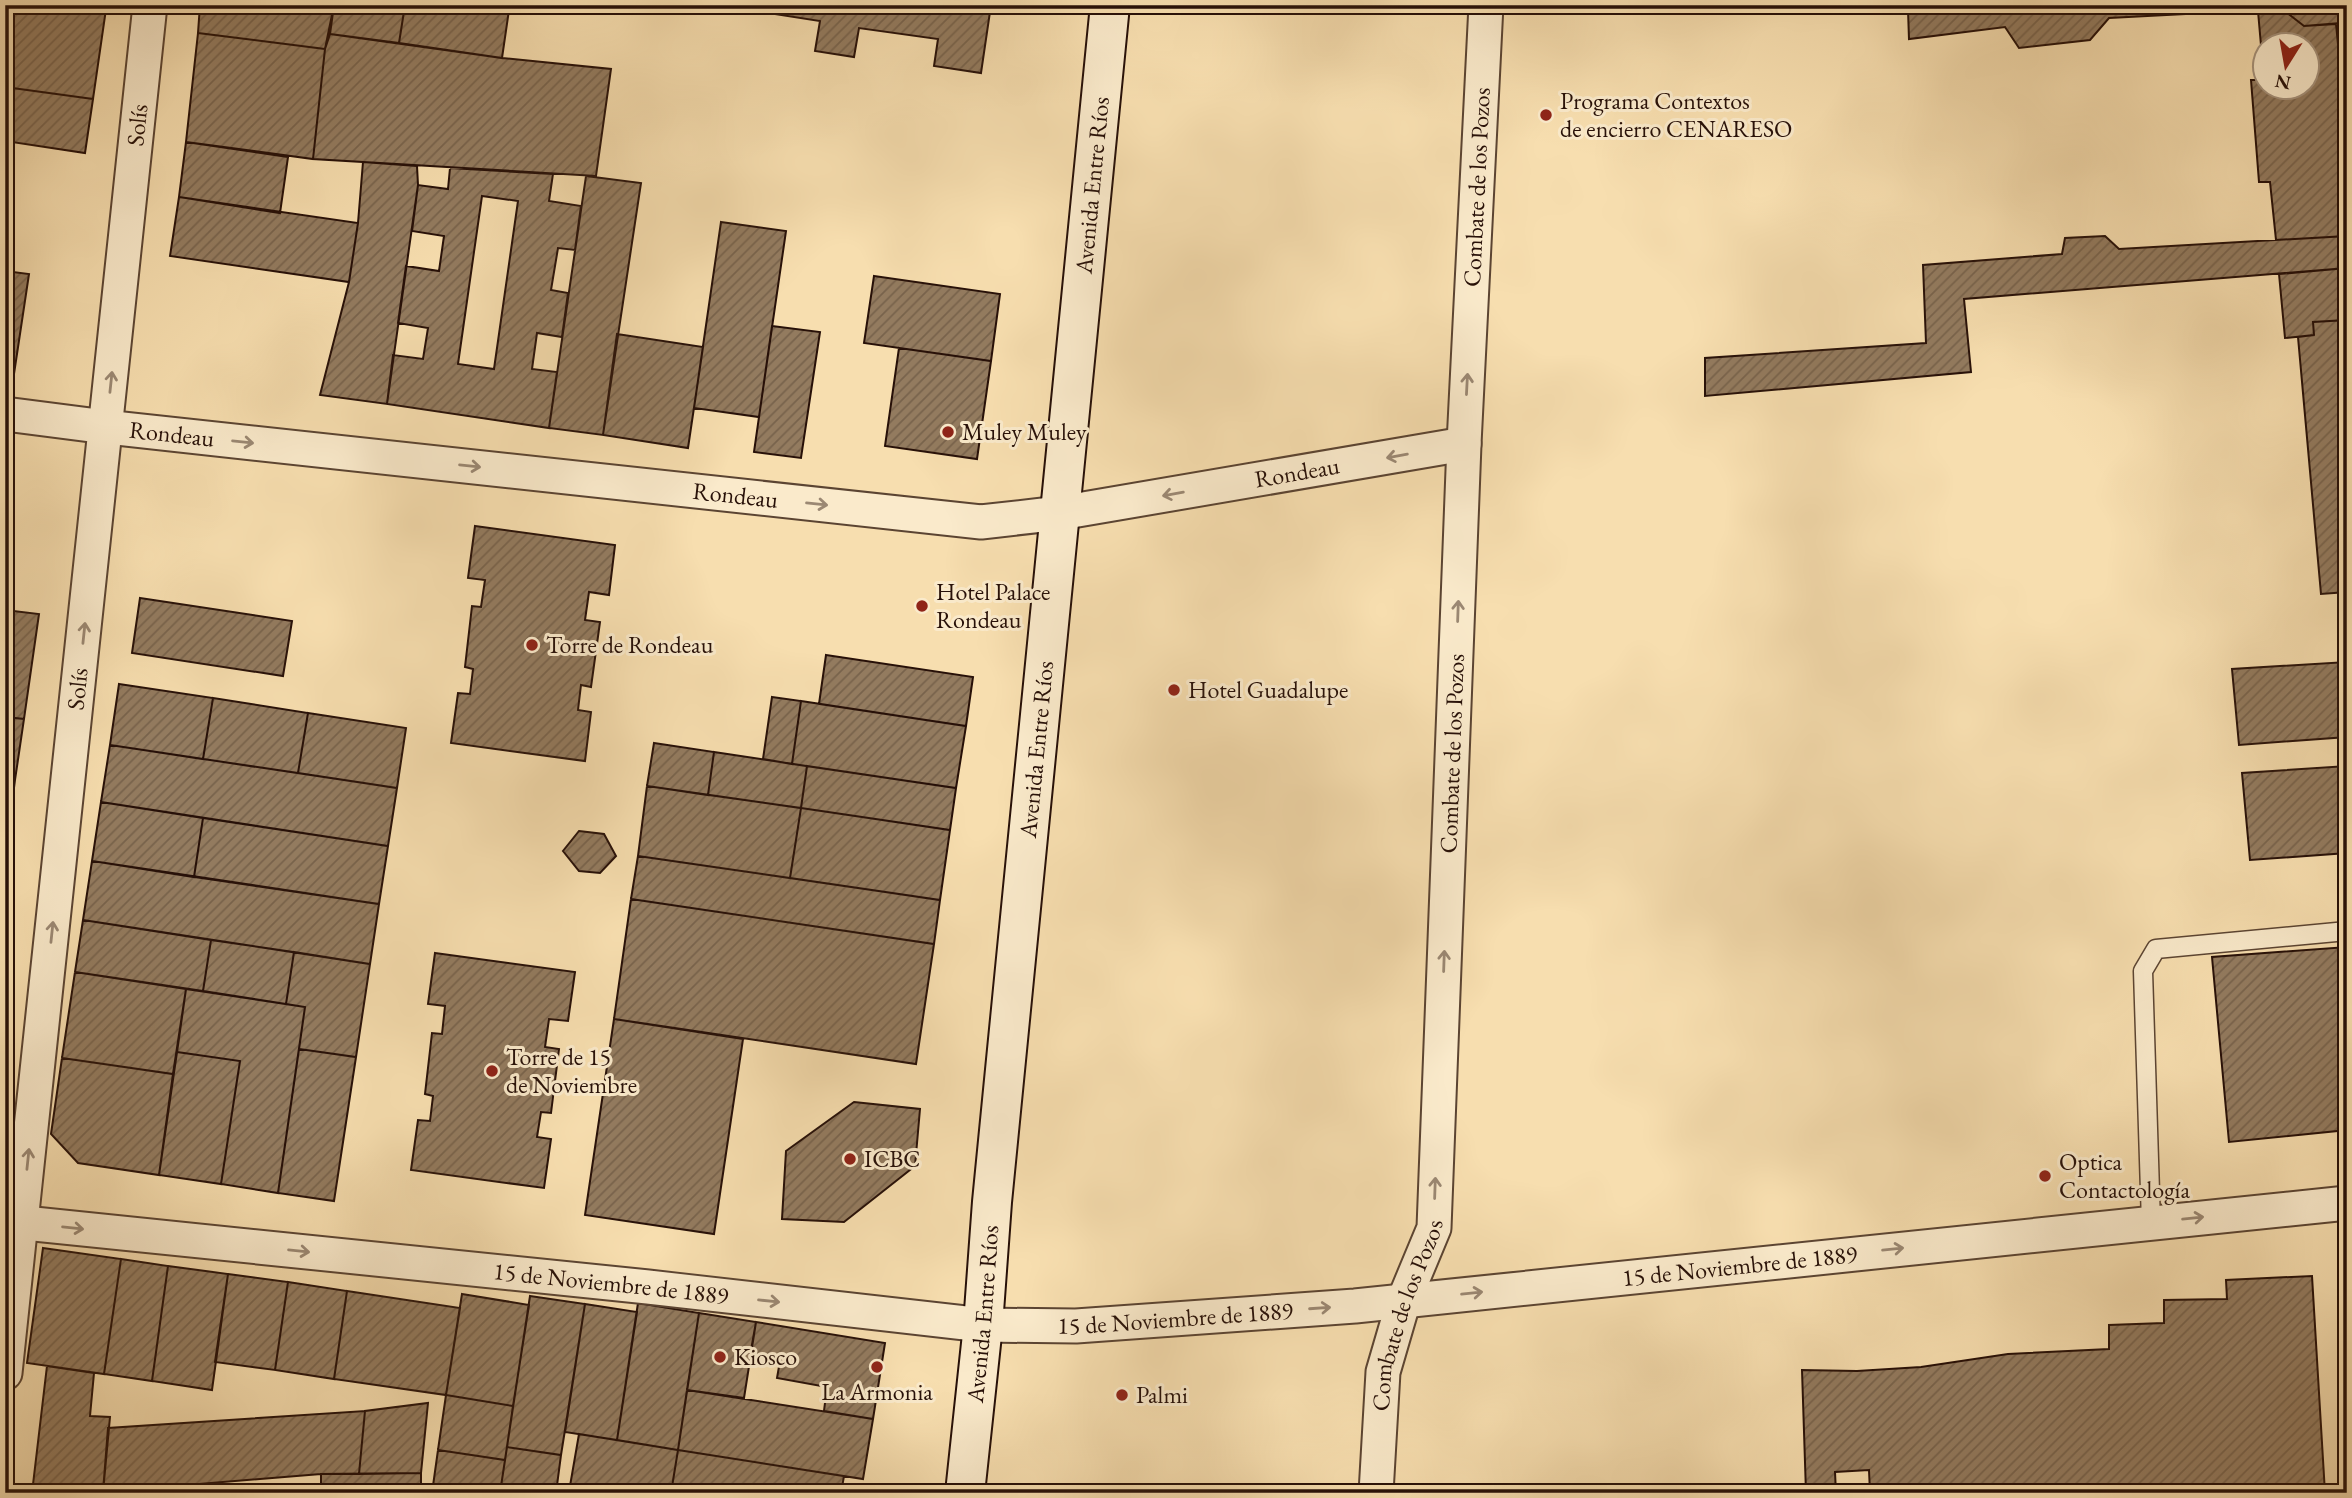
<svg xmlns="http://www.w3.org/2000/svg" width="2352" height="1498" font-family="'EB Garamond',serif">
	<defs>
		<pattern id="building-hatch" width="6" height="6" patternUnits="userSpaceOnUse" patternTransform="scale(1.75)"><rect width="6" height="6" fill="#937b5f"/><path d="M-1 1l2-2M0 6l6-6M5 7l2-2" fill="none" stroke="#78634c"/></pattern>
	</defs>
	<rect width="100%" height="100%" fill="#f7deaf"/>
	<filter id="stains"><feTurbulence type="fractalNoise" baseFrequency=".00286" numOctaves="4"/><feColorMatrix values="0 0 0 0 .2 0 0 0 0 .09 0 0 0 0 .02 0 0 0 .5 -.17"/></filter>
	<radialGradient id="worn" r=".72"><stop offset=".6" stop-color="#630" stop-opacity="0"/><stop offset="1" stop-color="#630" stop-opacity=".3"/></radialGradient>
	<!-- building -->
	<path fill="url(#building-hatch)" stroke="#271008" stroke-width="2" fill-rule="evenodd" d="M5,5H81L106,9L93,99L5,87Z
		M200,5H334L325,49L198,33Z
		M334,5H405L399,43L330,34Z
		M405,5H476L509,10L502,58L399,43Z
		M716,5H991L981,73L934,66L938,39L859,28L854,57L815,51L820,21Z
		M1972,5H2347V18L2341,23L2304,26L2282,9L2109,18L2090,40L2019,48L2005,27L1909,39L1908,10Z
		M2282,9L2304,26L2336,24L2347,135V236L2276,240L2270,182H2259L2251,80H2264L2258,11ZM2264,46H2306V88H2264Z
		M198,33L325,49L313,159L186,142Z
		M330,34L502,58L611,69L596,176L313,159L325,49Z
		M5,87L93,99L85,153L5,141Z
		M2343,98H2347V135Z
		M186,142L288,157L280,213L179,197Z
		M363,162L417,166L418,185L387,404L320,395L349,282L358,223Z
		M450,168L553,174L549,201L581,206L575,250L558,248L551,290L568,293L562,337L537,333L532,369L557,372L549,428L387,404L393,355L423,359L428,328L398,323L406,266L439,271L444,236L412,231L418,185L448,189ZM482,196L518,201L494,369L458,364Z
		M586,176L641,183L603,435L549,428Z
		M179,197L358,223L349,282L170,256Z
		M721,222L786,231L759,417L694,408Z
		M2105,236L2119,249L2347,236V268L1964,299L1971,372L1705,396V358L1926,343L1923,265L2062,254L2065,238Z
		M2347,268V320L2313,322L2314,335L2285,338L2279,274Z
		M5,271L29,274L14,374L5,373Z
		M874,276L1000,294L991,361L864,343Z
		M2347,320V592L2321,594L2298,337L2314,335L2313,322Z
		M772,326L820,332L801,458L754,452Z
		M617,334L703,347L688,448L603,435Z
		M899,348L991,361L977,459L885,446Z
		M475,526L615,545L609,595L589,592L585,620L600,622L591,687L581,685L578,710L591,712L585,761L451,743L458,693L470,694L473,669L465,667L472,606L481,607L485,580L468,578Z
		M140,598L292,621L283,676L132,653Z
		M5,610L39,614L24,719L5,717Z
		M826,655L973,677L966,726L819,704Z
		M2347,662V737L2239,745L2232,669Z
		M119,684L213,698L203,759L110,745Z
		M772,697L801,701L792,764L763,759Z
		M213,698L308,713L298,773L203,759Z
		M801,701L966,726L956,788L792,764Z
		M308,713L406,728L397,788L298,773Z
		M5,717L24,719L15,780L5,779Z
		M654,743L714,752L708,795L647,786Z
		M110,745L397,788L388,846L101,802Z
		M714,752L807,766L801,808L708,795Z
		M807,766L956,788L950,830L801,808Z
		M2347,766V853L2250,860L2242,773Z
		M5,779L15,780L8,835H5Z
		M647,786L801,808L790,878L638,856Z
		M101,802L203,818L194,877L92,861Z
		M801,808L950,830L940,900L790,878Z
		M203,818L388,846L379,904L194,877Z
		M579,831L604,834L616,856L600,873L579,871L563,851Z
		M638,856L940,900L934,944L631,899Z
		M92,861L379,904L370,964L83,920Z
		M631,899L934,944L916,1064L614,1019Z
		M83,920L211,940L203,991L75,972Z
		M211,940L294,952L286,1004L203,991Z
		M2347,947V1130L2229,1142L2212,957Z
		M294,952L370,964L356,1057L299,1049L305,1007L286,1004Z
		M435,953L575,972L568,1021L549,1019L545,1047L559,1049L551,1113L541,1112L537,1137L551,1139L544,1188L411,1170L418,1120L430,1121L433,1096L425,1094L432,1033L442,1034L445,1006L428,1004Z
		M75,972L186,989L173,1074L62,1058Z
		M186,989L305,1007L278,1193L221,1184L240,1061L177,1052Z
		M614,1019L743,1039L714,1234L585,1215Z
		M299,1049L356,1057L334,1201L278,1193Z
		M177,1052L240,1061L221,1184L159,1175Z
		M62,1058L173,1074L159,1175L78,1163L51,1134Z
		M854,1102L920,1109L915,1166L844,1222L782,1219L786,1151Z
		M43,1248L121,1259L104,1374L27,1363Z
		M121,1259L168,1266L152,1381L104,1374Z
		M168,1266L228,1274L212,1390L152,1381Z
		M228,1274L288,1282L275,1370L215,1362Z
		M2312,1276L2325,1493H1870L1869,1470L1835,1472L1836,1493H1806L1802,1370L1857,1371L1921,1367L2008,1354L2109,1349V1325L2164,1323V1300L2227,1299L2226,1280Z
		M288,1282L347,1291L334,1379L275,1370Z
		M347,1291L460,1308L446,1395L334,1379Z
		M462,1294L529,1305L513,1406L446,1395Z
		M530,1296L585,1304L561,1455L507,1447Z
		M638,1303L699,1313L678,1450L617,1440Z
		M585,1304L637,1312L617,1440L565,1432Z
		M699,1313L756,1322L744,1398L687,1390Z
		M756,1322L885,1343L873,1419L824,1411L827,1387L777,1378L780,1361L750,1356Z
		M47,1366L94,1373L90,1416L110,1417L103,1492L82,1490V1493H32Z
		M687,1390L873,1419L863,1479L678,1450Z
		M446,1395L513,1406L505,1460L438,1450Z
		M428,1403L421,1473L359,1474L365,1411Z
		M365,1411L359,1474H321L103,1492L108,1428Z
		M579,1434L678,1450L671,1493H614L570,1486Z
		M507,1447L561,1455L556,1493H500Z
		M438,1450L505,1460L500,1493H432Z
		M678,1450L844,1476L841,1493H671Z
		M421,1473V1493H321V1474Z"/>
	<g fill="none" stroke-linecap="round" stroke-linejoin="round">
		<defs>
			<path id="lane" d="M2151,1223L2143,971L2156,949L2347,931"/>
			<g id="street">
				<path id="s1" d="M5,414L106,427L981,522L1060,513L1464,444"/>
				<path id="s2" d="M5,1221L648,1287L983,1325L1076,1326L1355,1306L2347,1203"/>
				<path id="s3" d="M5,1373L150,5"/>
				<path id="s4" d="M1376,1493L1383,1372L1404,1300L1434,1228L1464,444L1486,5"/>
			</g>
			<g id="secondary">
				<path id="s5" d="M965,1493L983,1325L992,1202L1110,5"/>
			</g>
		</defs>
		<!-- lane casing -->
		<use href="#lane" stroke="#5b4432" stroke-width="21"/>
		<!-- street casing -->
		<use href="#street" stroke="#5b4432" stroke-width="37"/>
		<!-- secondary casing -->
		<use href="#secondary" stroke="#271008" stroke-width="42"/>
		<!-- lane -->
		<use href="#lane" stroke="#faeacb" stroke-width="18"/>
		<!-- street -->
		<use href="#street" stroke="#faeacb" stroke-width="33"/>
		<!-- secondary -->
		<use href="#secondary" stroke="#faeacb" stroke-width="38"/>
	</g>
	<!-- one-way arrows -->
	<defs><path id="oneway-shaft" d="M-6 0H5M1.5-3L5.5 0L1.5 3" fill="none" stroke-width="1.6" stroke-linecap="round" stroke-linejoin="round" transform="scale(1.75)"/></defs>
	<g stroke="#9b8873">
		<use href="#oneway-shaft" transform="translate(111 382) rotate(-84)"/>
		<use href="#oneway-shaft" transform="translate(1467 384) rotate(-87)"/>
		<use href="#oneway-shaft" transform="translate(243 442) rotate(6)"/>
		<use href="#oneway-shaft" transform="translate(1397 456) rotate(170)"/>
		<use href="#oneway-shaft" transform="translate(470 466) rotate(6)"/>
		<use href="#oneway-shaft" transform="translate(1173 494) rotate(170)"/>
		<use href="#oneway-shaft" transform="translate(817 504) rotate(6)"/>
		<use href="#oneway-shaft" transform="translate(1458 611) rotate(-88)"/>
		<use href="#oneway-shaft" transform="translate(84 633) rotate(-84)"/>
		<use href="#oneway-shaft" transform="translate(52 932) rotate(-84)"/>
		<use href="#oneway-shaft" transform="translate(1444 961) rotate(-88)"/>
		<use href="#oneway-shaft" transform="translate(28 1159) rotate(-84)"/>
		<use href="#oneway-shaft" transform="translate(1435 1188) rotate(-88)"/>
		<use href="#oneway-shaft" transform="translate(2193 1218) rotate(-6)"/>
		<use href="#oneway-shaft" transform="translate(73 1228) rotate(6)"/>
		<use href="#oneway-shaft" transform="translate(1893 1249) rotate(-6)"/>
		<use href="#oneway-shaft" transform="translate(299 1251) rotate(6)"/>
		<use href="#oneway-shaft" transform="translate(1472 1293) rotate(-6)"/>
		<use href="#oneway-shaft" transform="translate(769 1301) rotate(6)"/>
		<use href="#oneway-shaft" transform="translate(1320 1308) rotate(-4)"/>
	</g>
	<!-- markers -->
	<g fill="#8f2418" stroke="#faeacb" stroke-width="2.5">
		<circle cx="1546" cy="115" r="7"/>
		<circle cx="948" cy="432" r="7"/>
		<circle cx="922" cy="606" r="7"/>
		<circle cx="532" cy="645" r="7"/>
		<circle cx="1174" cy="690" r="7"/>
		<circle cx="492" cy="1071" r="7"/>
		<circle cx="850" cy="1159" r="7"/>
		<circle cx="2045" cy="1176" r="7"/>
		<circle cx="720" cy="1357" r="7"/>
		<circle cx="877" cy="1367" r="7"/>
		<circle cx="1122" cy="1395" r="7"/>
	</g>
	<g text-anchor="middle" stroke-width="6" stroke-linejoin="round" paint-order="stroke">
		<!-- poi labels -->
		<g font-size="24" fill="#271008" stroke="#faeacb" text-anchor="start">
			<text x="1560" y="109">Programa Contextos<tspan x="1560" dy="28">de encierro CENARESO</tspan></text>
			<text x="962" y="440">Muley Muley</text>
			<text x="936" y="600">Hotel Palace<tspan x="936" dy="28">Rondeau</tspan></text>
			<text x="546" y="653">Torre de Rondeau</text>
			<text x="1188" y="698">Hotel Guadalupe</text>
			<text x="506" y="1065">Torre de 15<tspan x="506" dy="28">de Noviembre</tspan></text>
			<text x="864" y="1167">ICBC</text>
			<text x="2059" y="1170">Optica<tspan x="2059" dy="28">Contactología</tspan></text>
			<text x="734" y="1365">Kiosco</text>
			<text x="877" y="1400" text-anchor="middle">La Armonia</text>
			<text x="1136" y="1403">Palmi</text>
		</g>
		<!-- street labels -->
		<g font-size="24" fill="#271008" stroke="#faeacb">
			<text dy="8" stroke="none"><textPath href="#s3" startOffset="1255">Solís</textPath></text>
			<text dy="8" stroke="none"><textPath href="#s5" startOffset="1314">Avenida Entre Ríos</textPath></text>
			<text dy="8" stroke="none"><textPath href="#s4" startOffset="1316">Combate de los Pozos</textPath></text>
			<text dy="8" stroke="none"><textPath href="#s1" startOffset="168">Rondeau</textPath></text>
			<text dy="8" stroke="none"><textPath href="#s1" startOffset="1302">Rondeau</textPath></text>
			<text dy="8" stroke="none"><textPath href="#s1" startOffset="735">Rondeau</textPath></text>
			<text dy="8" stroke="none"><textPath href="#s3" startOffset="688">Solís</textPath></text>
			<text dy="8" stroke="none"><textPath href="#s5" startOffset="747">Avenida Entre Ríos</textPath></text>
			<text dy="8" stroke="none"><textPath href="#s4" startOffset="749">Combate de los Pozos</textPath></text>
			<text dy="8" stroke="none"><textPath href="#s2" startOffset="1743">15 de Noviembre de 1889</textPath></text>
			<text dy="8" stroke="none"><textPath href="#s2" startOffset="609">15 de Noviembre de 1889</textPath></text>
			<text dy="8" stroke="none"><textPath href="#s5" startOffset="180">Avenida Entre Ríos</textPath></text>
			<text dy="8" stroke="none"><textPath href="#s4" startOffset="182">Combate de los Pozos</textPath></text>
			<text dy="8" stroke="none"><textPath href="#s2" startOffset="1176">15 de Noviembre de 1889</textPath></text>
		</g>
	</g>
	<!-- margin -->
	<rect width="2352" height="1498" fill="none" stroke="#f7deaf" stroke-width="28"/>
	<rect x="7" y="7" width="2338" height="1484" fill="none" stroke="#271008" stroke-width="3.5"/>
	<rect x="14" y="14" width="2324" height="1470" fill="none" stroke="#271008" stroke-width="2"/>
	<!-- north arrow -->
	<g transform="translate(2286 66) rotate(191)"><circle r="33" fill="#faeacb" stroke="#a6937d" stroke-width="2"/>
	<path d="M0-5L12 26L0 18L-12 26Z" fill="#8f2418"/>
	<text y="-10" font-size="19" font-weight="bold" text-anchor="middle" fill="#271008">N</text>
	</g>
	<rect width="100%" height="100%" filter="url(#stains)"/>
	<rect width="100%" height="100%" fill="url(#worn)"/>
</svg>
